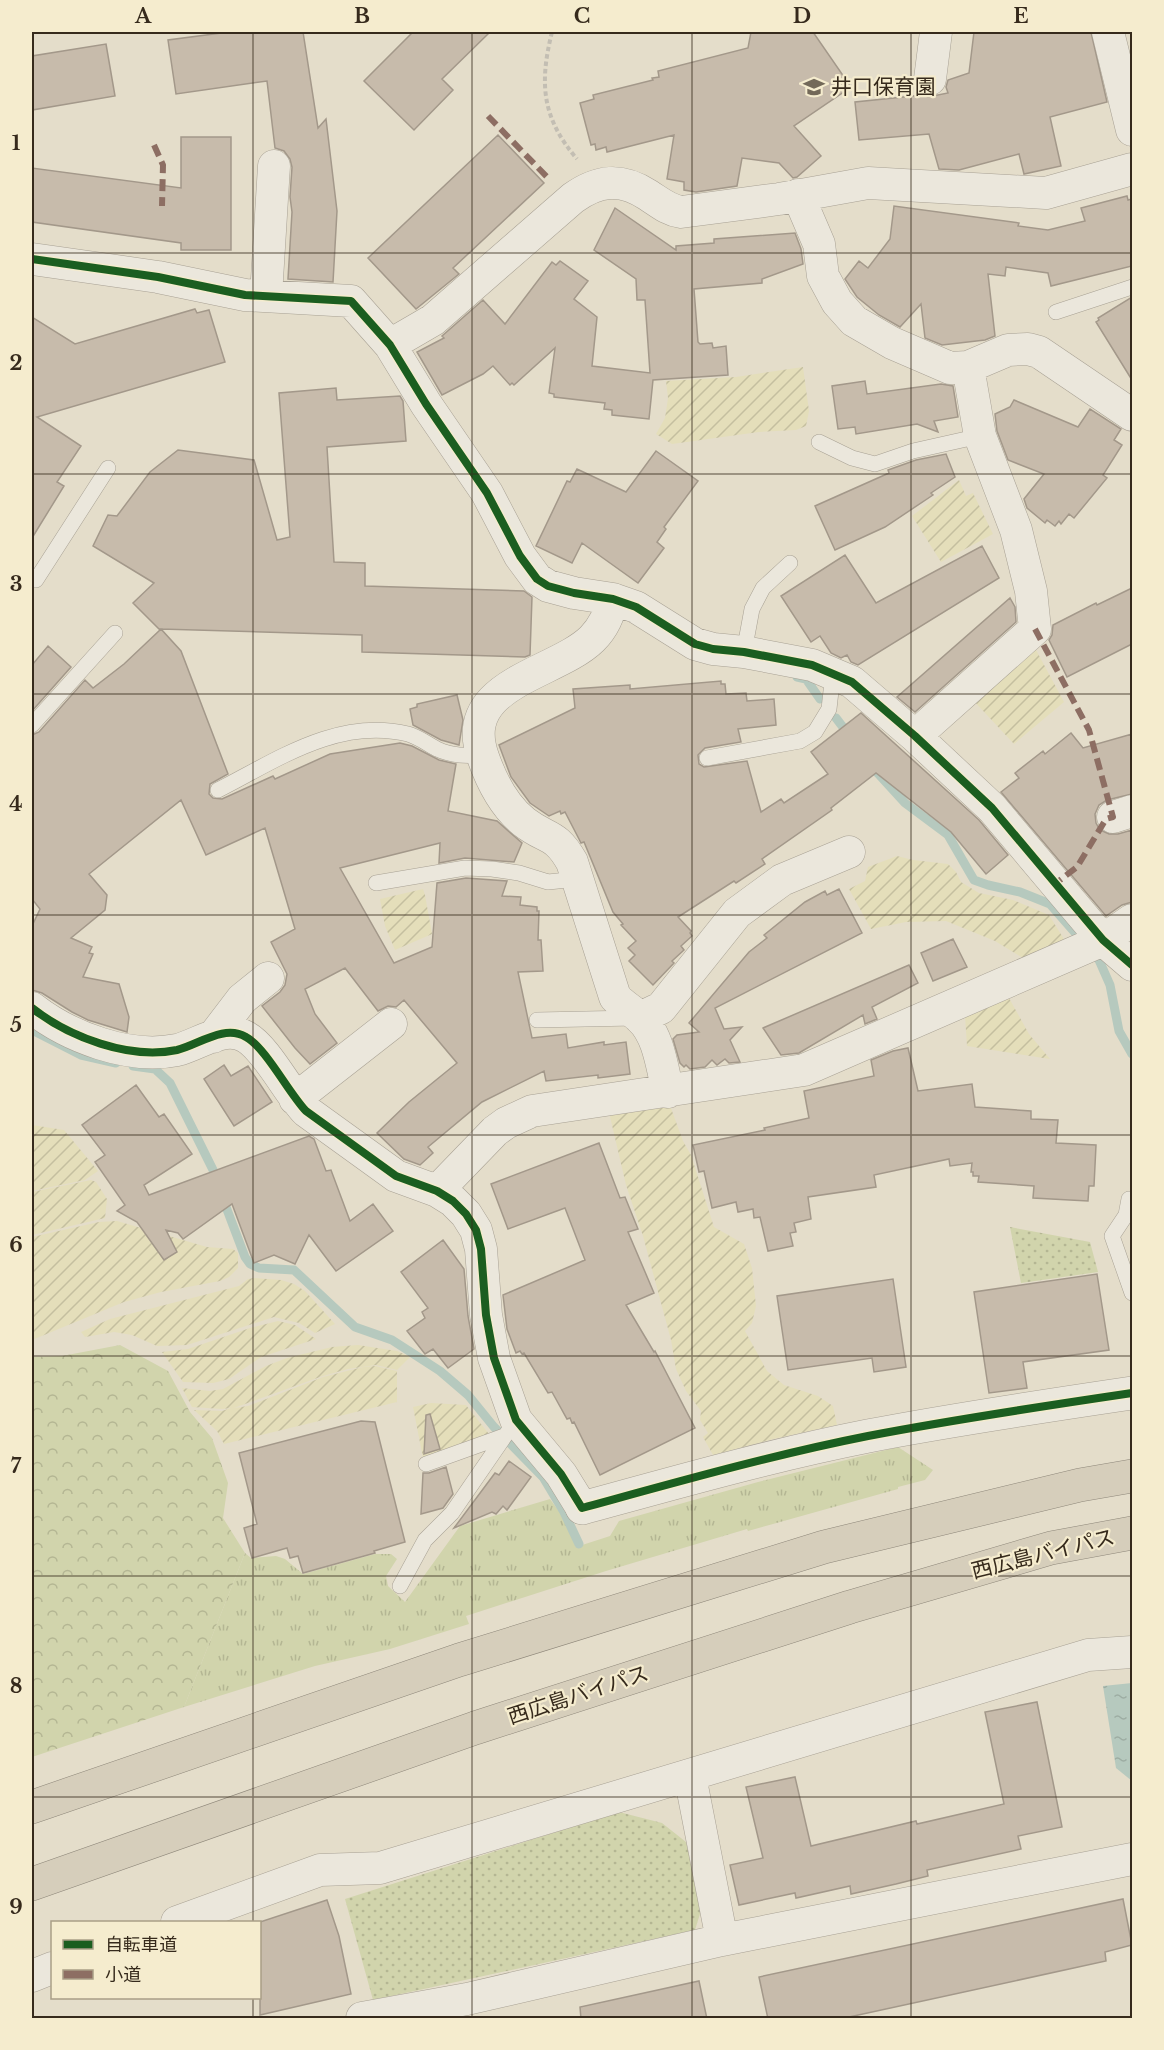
<svg xmlns="http://www.w3.org/2000/svg" width="1164" height="2050" font-family="'Libre Baskerville','Noto Sans JP',serif">
	<defs>
		<pattern id="farmland-furrows" width="10" height="10" patternUnits="userSpaceOnUse" patternTransform="scale(1.5)"><rect width="10" height="10" fill="#e4deba"/><path d="M-1 1l2-2M0 10L10 0M9 11l2-2" fill="none" stroke="#c4bf9f"/></pattern>
		<pattern id="grass-tufts" width="24" height="20" patternUnits="userSpaceOnUse" patternTransform="scale(1.5)"><rect width="24" height="20" fill="#d1d4ac"/><path d="M3 7l-1-3M5 7V3M7 7l1-3M15 17l-1-3M17 17v-4M19 17l1-3" fill="none" stroke="#b4b693"/></pattern>
		<pattern id="forest-crowns" width="20" height="18" patternUnits="userSpaceOnUse" patternTransform="scale(1.5)"><rect width="20" height="18" fill="#d1d4ac"/><path d="M2 6a3 3 0 1 1 6 0M12 15a3 3 0 1 1 6 0" fill="none" stroke="#b4b693"/></pattern>
		<pattern id="park-dots" width="8" height="8" patternUnits="userSpaceOnUse" patternTransform="scale(1.5)"><rect width="8" height="8" fill="#d1d4ac"/><path d="M2 2h.1M6 6h.1" fill="none" stroke="#b4b693" stroke-width="1.8" stroke-linecap="round"/></pattern>
		<pattern id="water-ripples" width="26" height="14" patternUnits="userSpaceOnUse" patternTransform="scale(1.5)"><rect width="26" height="14" fill="#b6c9be"/><path d="M2 4q2-2 4 0t4 0M15 11q2-2 4 0t4 0" fill="none" stroke="#9dada3"/></pattern>
	</defs>
	<rect width="100%" height="100%" fill="#e4ddca"/>
	<!-- farmland -->
	<path fill="url(#farmland-furrows)" d="M803,367L809,411L806,426L796,430L759,432L672,444L656,434L665,418L668,398L666,381L736,377Z
		M959,480L966,496L973,493L993,534L941,562L912,516Z
		M1035,648L1064,702L1014,744L972,699Z
		M897,856L913,860L948,864L956,872L961,882L979,893L1013,900L1049,915L1067,944L1028,961L995,941L946,921L906,922L871,929L849,889L865,881L868,867Z
		M423,889L425,895L432,934L395,950L385,926L380,899Z
		M1009,998L1029,1034L1050,1059L967,1046L965,1016Z
		M668,1100L683,1141L691,1155L714,1227L744,1244L752,1268L756,1306L752,1323L745,1331L767,1371L784,1385L818,1396L833,1406L837,1425L773,1439L713,1455L703,1437L708,1433L700,1420L701,1411L686,1391L676,1369L671,1340L643,1236L626,1185L608,1108Z
		M32,1125L64,1130L98,1171L85,1180L32,1191Z
		M91,1180L96,1182L107,1199L105,1218L32,1235V1192Z
		M117,1221L207,1247L233,1249L238,1253V1268L229,1277L220,1281L161,1292L124,1302L32,1340V1237L99,1222Z
		M254,1278L281,1280L294,1284L305,1291L335,1324L315,1333L299,1323L274,1317L187,1345L157,1346L132,1335L114,1332L85,1337L81,1332L110,1319L239,1286L248,1279Z
		M278,1321L295,1325L316,1339L261,1357L229,1379L213,1383L183,1382L162,1352L188,1349L250,1328Z
		M358,1345L397,1351L410,1357L397,1370L376,1365L348,1369L323,1376L234,1408L248,1406L323,1377L363,1367L375,1366L397,1371V1402L224,1444L217,1431L194,1410L222,1411L231,1408L222,1409L192,1407L182,1388L210,1391L223,1389L266,1366L287,1358L332,1347Z
		M431,1403L466,1405L489,1434L423,1458L413,1407Z"/>
	<!-- grass -->
	<path fill="url(#grass-tufts)" d="M898,1447L933,1470L925,1480L898,1487V1489L748,1531L747,1529L606,1571L466,1616L469,1624L390,1649L315,1666L184,1707L245,1553L251,1558L276,1556L285,1559L303,1574L375,1554H391L397,1559L386,1576L388,1586L405,1602L460,1526L550,1499L561,1514L576,1547L610,1536L619,1521L758,1482Z"/>
	<!-- forest -->
	<path fill="url(#forest-crowns)" d="M120,1345L168,1371L190,1412L212,1438L228,1483L223,1518L245,1553L184,1707L32,1757V1357L62,1356Z"/>
	<!-- park -->
	<path fill="url(#park-dots)" d="M1010,1227L1090,1242L1098,1272L1021,1283Z
		M619,1812L662,1823L686,1842L703,1904L695,1930L373,2000L345,1899Z"/>
	<!-- water -->
	<path fill="url(#water-ripples)" d="M1132,1683V1781L1116,1768L1103,1686Z"/>
	<g fill="none" stroke-linecap="round" stroke-linejoin="round">
		<!-- stream -->
		<path stroke="#b6c9be" stroke-width="9" d="M797,677L806,679L820,699
			M836,718L849,735
			M873,768L905,803L948,835L974,880L988,885L1020,892L1050,904L1099,960L1110,985L1119,1031L1132,1054
			M32,1030L81,1055L116,1063
			M133,1066L155,1069L170,1083L218,1180
			M223,1199L245,1257L250,1264L259,1268L294,1270L355,1327L392,1340L440,1371L468,1395L494,1427L543,1477L564,1512L579,1544"/>
	</g>
	<!-- building -->
	<path fill="#c7bbab" stroke="#a3988a" stroke-width="1.5" d="M229,32H303L318,128L326,119L337,211L333,282L288,279L292,212L290,197L292,167L290,159L284,151L275,148L267,81L176,94L168,40Z
		M413,32H490L442,79L453,90L414,130L364,81Z
		M751,32H813L851,87L794,126L821,156L797,177L793,178L779,163L742,158L737,186L696,192L684,190V182L667,179L674,135L607,152L606,147L596,150L595,144L591,145L580,103L594,99L593,95L653,80L652,78L659,77L658,71L748,48Z
		M974,32H1091L1107,102L1050,117L1061,166L1024,174L1019,154L959,170L939,169L929,134L859,140L855,102L923,95L928,97L948,93L946,87L948,80L969,73Z
		M106,44L115,96L32,110V56Z
		M498,135L544,183L453,268L459,274L416,309L368,258Z
		M181,137H231V250H181V243L32,222V168L181,188Z
		M1127,196L1128,200L1132,199V266L1051,286L1048,273L1006,267L1005,276L988,274L995,336L985,340L942,345L925,338L921,304L900,327L879,315L857,297L845,279L859,261L868,268L890,239L894,206L1019,223L1018,226L1048,230L1085,221L1081,208Z
		M615,208L676,250V246L714,243V239L795,233L801,249L803,264L762,279V283L694,289L698,342L700,344L712,343L713,348L726,346L728,375L653,380L649,419L612,415V410L604,409L605,403L554,397V394L549,393L555,348L514,385L512,383L510,385L493,366L483,374L442,395L417,352L444,338L442,336L483,300L505,324L552,262L556,265L560,261L588,281L574,299L597,317L592,366L650,373L645,300H637L636,279L594,250Z
		M1132,297V380L1096,322L1099,320L1098,318Z
		M195,309L197,313L209,310L225,362L37,417L81,446L57,482L64,486L32,538V317L75,344Z
		M865,381L867,394L941,384L953,386L958,417L934,421L938,432L917,424L856,434L855,427L838,429L832,386Z
		M336,388L337,400L400,396L403,401L406,441L327,447L334,562L365,563V586L524,591L532,597L530,655L525,657L362,652V635L161,629L181,651L228,774L210,784L209,794L213,798L222,799L273,776L275,779L330,754L400,743L412,746L439,760L456,764L448,811L497,821L522,843L514,862L465,858L439,863L440,843L340,868L394,963L432,947L437,883L466,878L507,881L502,896L521,897L520,905L537,907V911H539L538,940H541L543,971L518,972L532,1038L566,1034L568,1048L604,1042V1045L626,1042L630,1074L598,1078V1075L546,1081L544,1071L482,1102L428,1147L433,1153L420,1165L404,1159L377,1133L409,1102L457,1063L404,1000L396,1007L388,1006L378,1011L345,968L305,989L315,1014L337,1043L310,1064L295,1048L262,1006L280,992L285,985L287,974L271,942L295,929L265,828L206,855L181,800L89,874L107,895L105,910L71,938L92,947L89,953L93,954L83,977L119,984L129,1017L127,1032L88,1020L72,1012L42,993L32,990V926L40,909L32,899V735L39,732L85,680L93,688L124,664L161,629H159L133,603L154,583L93,546L108,515L117,516L150,472L178,450L254,460L277,540L290,537L279,393Z
		M1014,400L1078,427L1090,409L1121,429L1114,440L1122,445L1103,475L1107,478L1074,518L1069,514L1061,524L1059,521L1055,526L1047,520L1045,523L1027,508L1024,499L1044,474L1008,460L997,431L995,414L1010,407Z
		M656,451L698,481L664,527L666,529L657,542L664,548L638,583L582,543L572,563L536,546L567,481L570,482L577,469L626,492Z
		M946,454L955,477L931,493L933,495L885,527L835,550L815,506L889,473L888,470L916,460Z
		M982,546L999,578L858,665L851,662L847,655L841,658L831,653L820,636L811,642L781,596L845,555L876,603Z
		M1132,588V644L1067,677L1049,640L1052,635L1053,625L1096,603L1097,605Z
		M1010,598L1015,607L1016,622L915,712L897,697Z
		M48,646L71,667L32,711V665Z
		M721,681V684H725L726,694L746,693L747,701L774,699L776,725L738,729L741,742L705,748L698,755L699,764L704,767L747,761L761,812L781,799L784,803L828,774L811,752L861,713L979,820L1008,855L986,874L951,832L876,773L831,808L832,810L762,859L765,864L736,883L734,881L678,917L691,931L690,933L692,936L681,946L684,950L672,961L674,963L653,985L629,961L635,955L628,948L636,941L621,925L623,924L613,912L584,842L581,843L580,841L565,812L561,814L560,811L549,816L530,803L511,777L499,745L575,708L573,689L630,685V689Z
		M457,695L463,720L459,745L441,740L413,725L410,709L417,707V704Z
		M1071,733L1083,748L1132,734V794L1107,800L1099,805L1095,814L1096,823L1100,830L1109,834H1118L1132,830V902L1122,905L1106,916L1001,792L1019,778L1015,773L1043,751L1045,754Z
		M839,889L862,933L715,1008L724,1029L742,1027L730,1040L740,1062L729,1063L725,1059L717,1065L712,1060L705,1067L690,1069L686,1065L684,1067L680,1063L673,1039L677,1035L699,1032L689,1023L749,952L767,938L764,935L805,902L825,891L827,895Z
		M953,939L967,967L933,981L921,953Z
		M909,965L918,983L872,1007L877,1019L865,1024L863,1015L799,1053L781,1055L763,1028Z
		M908,1048L918,1091L972,1084L975,1107L1031,1111V1119L1058,1120L1056,1143L1096,1145L1094,1186H1089L1088,1201L1033,1198L1034,1186L978,1182L979,1176H973V1172H971L972,1163L950,1166L949,1159L874,1175L876,1187L808,1197L811,1219L794,1223L796,1232L790,1233L793,1246L768,1251L760,1217L754,1218L753,1209L738,1212L736,1202L712,1208L704,1171L699,1172L693,1145L765,1130L764,1128L809,1118L804,1091L874,1076L871,1060L893,1051Z
		M224,1065L231,1076L248,1066L272,1102L234,1126L204,1079Z
		M136,1085L159,1117L164,1114L192,1154L144,1185L149,1195L309,1136L314,1139L326,1171L331,1170L350,1221L373,1204L393,1231L336,1271L309,1235L295,1264L274,1255L254,1263L232,1204L183,1239L178,1233L166,1230L177,1252L164,1260L137,1222L117,1211L125,1205L95,1162L105,1155L82,1125Z
		M599,1143L620,1198L625,1197L638,1229L628,1232L654,1293L626,1305L654,1352L655,1351L695,1428L600,1475L574,1422L572,1423L570,1418L567,1419L552,1392L548,1393L524,1353L522,1354L520,1351L516,1353L507,1329L503,1295L585,1260L565,1208L508,1229L491,1184Z
		M443,1240L464,1269L468,1316L474,1349L448,1368L433,1349L425,1354L407,1331L425,1318L422,1312L428,1308L401,1272Z
		M1097,1274L1109,1350L1023,1362L1027,1388L989,1393L974,1292Z
		M893,1279L906,1367L874,1372L872,1358L788,1370L777,1296Z
		M430,1414L440,1449L424,1454L426,1415Z
		M361,1421L375,1422L405,1542L374,1551L375,1553L303,1573L298,1556L290,1558L287,1548L252,1558L244,1528L257,1524L239,1453Z
		M509,1461L531,1477L507,1510L503,1506L496,1514L492,1512L454,1528L495,1473L499,1475Z
		M446,1467L453,1494L443,1508L421,1514L423,1473H429Z
		M1037,1702L1062,1827L1018,1836L1021,1849L927,1870L928,1876L896,1884L851,1894L850,1886L796,1898L795,1893L739,1905L730,1865L763,1858L746,1787L795,1777L811,1846L916,1821L917,1824L1004,1804L985,1712Z
		M1123,1899L1132,1945L1105,1952L1106,1961L840,2019H768L759,1977Z
		M327,1900L339,1936L351,1994L260,2015V1922Z
		M699,1981L707,2019H581L580,2007Z"/>
	<g fill="none" stroke-linecap="round" stroke-linejoin="round">
		<defs>
			<path id="service" d="M1056,312L1132,287
				M819,442L852,458L875,464L913,451L980,436
				M32,580H36L108,468
				M744,652L752,609L763,588L790,563
				M32,725L115,633
				M707,758L800,741L815,732L829,709L833,673
				M218,790C277,760 338,717 408,734C419,737 427,744 437,749C452,756 466,756 482,755
				M376,883L465,868L492,869L519,873L548,882L577,879
				M537,1020L634,1018
				M1129,1199L1126,1215L1112,1236L1132,1293
				M426,1464L504,1436
				M400,1586L425,1540L452,1513L516,1420"/>
			<path id="minor" d="M1108,32L1132,130
				M930,79L936,32
				M798,195L819,244L823,276L837,302L854,321L892,343L950,368L968,367L1008,350L1028,349L1039,352L1132,415
				M32,259L158,277L245,295L351,301L390,345L426,404L487,493L520,556L537,579L548,586L574,593L613,599L636,607L695,644L713,649L744,652L812,665L852,682L915,736L992,808L1103,940L1132,965
				M266,296L274,166
				M390,345L433,320L573,198C598,180 621,177 648,195C659,202 668,210 681,212L779,199L868,183L1046,193L1132,169
				M613,599C609,614 604,627 592,639C555,675 457,683 483,757C491,780 504,806 524,822C547,840 555,832 572,862L615,997C623,1006 632,1010 640,1018C659,1035 662,1068 668,1092
				M915,736L1035,629L1031,591L1016,530L980,436L968,367
				M1113,817L1132,811
				M32,1008C69,1037 129,1060 177,1050C198,1045 224,1024 246,1037C266,1048 288,1092 306,1111L396,1176L437,1191L453,1201L466,1214L476,1230L481,1249L486,1315L494,1358L516,1420L561,1474L582,1508
				M640,1018L661,1008L737,913L782,880L849,852
				M213,1037L242,999L268,978
				M295,1099L391,1024
				M437,1191L495,1131L506,1123L532,1111L804,1070L1103,940L1132,920
				M690,1776L722,1940
				M177,1922L320,1870L380,1868L1088,1655L1132,1652
				M32,1976L52,1968
				M362,2018L467,1999L722,1940L1132,1859"/>
			<path id="tertiary" d="M582,1508C677,1482 772,1455 868,1436C956,1419 1044,1406 1132,1393"/>
			<path id="motorway" d="M32,1807L459,1660L824,1547L1080,1485L1132,1476
				M32,1884L475,1728L850,1607L1051,1548L1132,1533"/>
		</defs>
		<!-- service casing -->
		<use href="#service" stroke="#a8a194" stroke-width="16"/>
		<!-- minor casing -->
		<use href="#minor" stroke="#a8a194" stroke-width="33"/>
		<!-- tertiary casing -->
		<use href="#tertiary" stroke="#a8a194" stroke-width="34"/>
		<!-- motorway casing -->
		<use href="#motorway" stroke="#8e877a" stroke-width="34"/>
		<!-- path -->
		<path stroke="#c3beb3" stroke-width="4" stroke-dasharray="4.5 3" stroke-linecap="butt" d="M552,32C539,84 542,118 577,159"/>
		<!-- service -->
		<use href="#service" stroke="#ebe7dc" stroke-width="15"/>
		<!-- minor -->
		<use href="#minor" stroke="#ebe7dc" stroke-width="32"/>
		<!-- tertiary -->
		<use href="#tertiary" stroke="#ebe7dc" stroke-width="33"/>
		<!-- motorway -->
		<use href="#motorway" stroke="#d6cebb" stroke-width="33"/>
		<!-- quiet -->
		<path stroke="#8d6e63" stroke-width="6" stroke-dasharray="12 6" stroke-linecap="butt" d="M488,116L549,179
			M154,145L163,165L162,206
			M1035,629L1089,730L1113,817L1106,819L1077,867L1055,884"/>
		<defs>
			<path id="cycleway" d="M32,259L158,277L245,295L351,301L390,345L426,404L487,493L520,556L537,579L548,586L574,593L613,599L636,607L695,644L713,649L744,652L812,665L852,682L915,736L992,808L1103,940L1132,965
				M32,1008C69,1037 129,1060 177,1050C198,1045 224,1024 246,1037C266,1048 288,1092 306,1111L396,1176L437,1191L453,1201L466,1214L476,1230L481,1249L486,1315L494,1358L516,1420L561,1474L582,1508C677,1482 772,1455 868,1436C956,1419 1044,1406 1132,1393"/>
		</defs>
		<!-- cycleway casing -->
		<use href="#cycleway" stroke="#f5ecce" stroke-width="11"/>
		<!-- cycleway -->
		<use href="#cycleway" stroke="#1b5e20" stroke-width="8"/>
	</g>
	<!-- grid -->
	<path fill="none" stroke="#362a1c" stroke-width="1.5" stroke-opacity="0.55" d="M253,32V1922M472,32V2018M692,32V2018M911,32V2018M32,253H1132M32,474H1132M32,694H1132M32,915H1132M32,1135H1132M32,1356H1132M32,1576H1132M32,1797H1132M253,1998V2018"/>
	<!-- icons -->
	<defs>
		<symbol id="school-bare" viewBox="-9 -9 18 18"><path d="M0-5L7-2L0 1L-7-2ZM-4 1L0 2.5L4 1V4Q0 6-4 4Z" fill="#736959" stroke="#f5ecce" stroke-width="2.5" paint-order="stroke"/></symbol>
	</defs>
	<g fill-rule="evenodd">
		<use href="#school-bare" x="799" y="72" width="30" height="30"/>
	</g>
	<g text-anchor="middle" stroke-width="4.5" stroke-linejoin="round" paint-order="stroke">
		<!-- poi labels -->
		<g font-size="21" fill="#362a1c" stroke="#f5ecce" text-anchor="start">
			<text x="831" y="94">井口保育園</text>
		</g>
		<!-- street labels -->
		<g font-size="21" fill="#362a1c" stroke="#f5ecce">
			<text transform="translate(1043 1554) rotate(-14)" y="7">西広島バイパス</text>
			<text transform="translate(578 1695) rotate(-18)" y="7">西広島バイパス</text>
		</g>
	</g>
	<!-- border -->
	<rect width="1164" height="2050" fill="none" stroke="#f5ecce" stroke-width="66"/>
	<!-- legend -->
	<rect x="51" y="1921" width="210" height="78" fill="#f5ecce" stroke="#a99e87" stroke-width="1.5"/>
	<rect x="63" y="1940" width="30" height="9" fill="#1b5e20" stroke="#a99e87" stroke-width="1.5"/>
	<text x="105" y="1951" font-size="18" fill="#362a1c">自転車道</text>
	<rect x="63" y="1970" width="30" height="9" fill="#8d6e63" stroke="#a99e87" stroke-width="1.5"/>
	<text x="105" y="1981" font-size="18" fill="#362a1c">小道</text>
	<rect x="33" y="33" width="1098" height="1984" fill="none" stroke="#362a1c" stroke-width="2"/>
	<g font-size="20" text-anchor="middle" font-weight="bold" fill="#362a1c">
		<text x="143" y="23">A</text>
		<text x="362" y="23">B</text>
		<text x="582" y="23">C</text>
		<text x="802" y="23">D</text>
		<text x="1021" y="23">E</text>
		<text x="16" y="150">1</text>
		<text x="16" y="370">2</text>
		<text x="16" y="591">3</text>
		<text x="16" y="811">4</text>
		<text x="16" y="1032">5</text>
		<text x="16" y="1252">6</text>
		<text x="16" y="1473">7</text>
		<text x="16" y="1693">8</text>
		<text x="16" y="1914">9</text>
	</g>
</svg>
